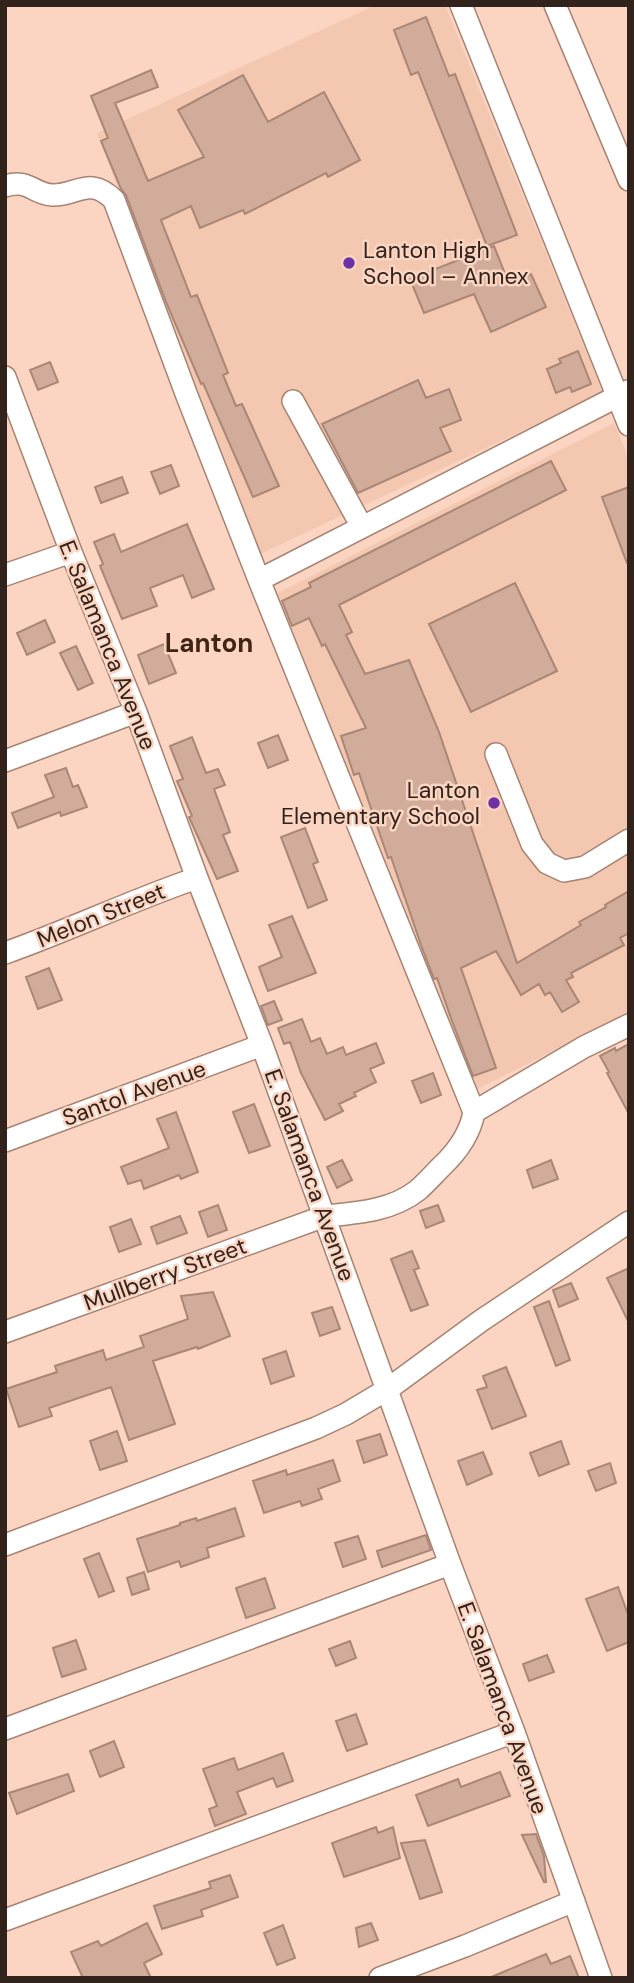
<svg xmlns="http://www.w3.org/2000/svg" width="634" height="1983" font-family="'DM Sans',sans-serif">
	<rect width="100%" height="100%" fill="#fbd5c2"/>
	<!-- built -->
	<path fill="#f3c7b0" d="M376,5H445L603,393L260,554L97,133Z
		M614,423L629,459V1013L471,1092L276,594Z"/>
	<!-- building -->
	<path fill="#d1ac9a" stroke="#a98675" stroke-width="2" d="M426,17L449,76L455,74L517,235L487,246L418,72L411,75L394,30Z
		M151,70L158,87L115,103L148,181L204,157L178,110L243,75L268,122L324,92L360,160L328,177L326,173L245,214L243,210L200,228L191,206L161,220L191,297L197,295L228,373L223,375L236,406L242,404L279,486L253,497L203,383L201,384L166,302L126,195L121,189L101,141L108,138L91,96Z
		M494,246L509,284L531,274L546,307L491,332L474,294L424,313L410,279Z
		M578,351L591,384L572,392L570,387L556,393L547,369L561,363L559,359Z
		M50,362L58,382L38,390L30,370Z
		M418,380L426,398L449,389L461,420L440,428L451,451L358,493L322,424Z
		M551,461L566,490L339,605L352,632L346,635L365,674L409,660L439,732L517,963L581,925L579,922L606,907L605,905L629,891V933L620,938L624,945L571,973L573,977L566,980L579,1002L562,1012L550,992L545,995L539,984L521,995L496,951L461,968L496,1068L473,1076L452,1021L437,978L434,979L421,945L391,857L388,858L359,773L354,775L341,736L366,728L325,644L322,646L309,618L292,626L282,601L311,587L309,583Z
		M171,465L179,486L160,494L151,472Z
		M122,477L128,493L101,503L95,487Z
		M629,487V563H627L602,497Z
		M187,524L214,589L192,598L183,575L150,588L157,606L122,619L100,566L103,564L94,542L114,534L121,552Z
		M515,583L557,671L471,712L429,624Z
		M45,620L55,642L27,655L17,633Z
		M164,644L176,673L149,684L138,655Z
		M76,646L93,683L78,690L60,653Z
		M278,735L288,760L268,768L258,743Z
		M192,737L206,773L218,769L225,785L214,789L230,832L223,835L238,871L217,879L189,817L192,816L177,781L183,779L170,746Z
		M66,768L73,787L78,785L87,807L61,816L60,812L18,828L12,813L54,797L45,775Z
		M305,828L318,862L313,864L327,900L308,908L281,837Z
		M292,916L316,973L268,991L259,967L282,957L269,925Z
		M49,968L62,1000L38,1009L26,977Z
		M274,1001L282,1020L268,1025L261,1006Z
		M302,1019L311,1042L320,1038L327,1054L343,1047L346,1055L376,1043L384,1063L370,1069L376,1082L354,1093L356,1096L339,1104L343,1111L325,1120L301,1073L290,1042L284,1044L278,1028Z
		M629,1044V1114L607,1073L609,1072L600,1056L615,1048L616,1051Z
		M433,1073L441,1095L421,1103L412,1081Z
		M254,1104L270,1146L249,1153L233,1112Z
		M176,1112L198,1172L181,1179L179,1175L144,1189L141,1180L128,1184L121,1167L169,1148L157,1119Z
		M342,1160L352,1180L337,1188L327,1167Z
		M551,1160L558,1179L533,1188L527,1170Z
		M218,1205L227,1230L208,1237L199,1212Z
		M438,1205L444,1221L426,1228L420,1211Z
		M180,1216L187,1233L157,1244L151,1227Z
		M131,1219L141,1244L119,1252L110,1227Z
		M412,1251L419,1268L414,1270L428,1305L411,1311L391,1259Z
		M629,1268V1323L607,1278Z
		M571,1283L578,1299L559,1307L553,1290Z
		M213,1292L230,1336L198,1349L197,1347L153,1361L175,1424L129,1440L111,1387L49,1408L52,1416L19,1427L6,1389L57,1372L55,1366L103,1350L106,1360L144,1347L140,1336L188,1319L181,1296Z
		M549,1301L570,1360L556,1366L534,1307Z
		M332,1307L340,1329L320,1336L312,1313Z
		M286,1351L294,1376L271,1384L263,1359Z
		M506,1367L526,1416L492,1429L477,1390L487,1387L483,1376Z
		M117,1431L127,1461L100,1470L90,1441Z
		M380,1434L387,1455L364,1463L357,1441Z
		M561,1441L569,1464L539,1476L530,1453Z
		M483,1452L492,1474L467,1485L458,1461Z
		M333,1460L340,1481L318,1489L322,1499L302,1506L300,1501L264,1513L253,1481L286,1470L287,1475Z
		M610,1463L616,1483L596,1491L588,1471Z
		M235,1508L244,1536L207,1548L209,1557L181,1567L179,1561L148,1572L137,1539L180,1525V1523L196,1518L197,1521Z
		M426,1535L431,1550L382,1567L377,1551Z
		M358,1536L366,1559L343,1567L335,1543Z
		M99,1553L114,1591L99,1597L84,1559Z
		M144,1572L149,1589L132,1595L127,1578Z
		M265,1578L275,1608L246,1618L236,1588Z
		M618,1587L629,1617V1642L607,1651L586,1599Z
		M76,1640L86,1669L62,1677L53,1648Z
		M350,1641L356,1658L336,1666L329,1649Z
		M547,1655L554,1672L529,1681L523,1664Z
		M356,1714L367,1744L347,1751L336,1721Z
		M114,1741L124,1767L100,1777L90,1751Z
		M283,1753L293,1781L277,1787L273,1778L237,1792L246,1814L215,1826L209,1809L217,1806L203,1769L234,1758L238,1770Z
		M500,1772L510,1796L428,1826L416,1795L458,1779L461,1787Z
		M68,1774L74,1791L17,1814L9,1793Z
		M376,1827L378,1833L393,1827L400,1858L344,1877L332,1843Z
		M536,1834L544,1856L546,1882H544L522,1835Z
		M425,1840L442,1892L420,1899L401,1843Z
		M230,1875L238,1897L201,1910L203,1916L162,1929L154,1906L211,1888L209,1882Z
		M147,1923L162,1954L144,1963L151,1978H83L71,1952L98,1941L101,1946Z
		M371,1923L378,1940L359,1947L356,1928Z
		M283,1925L295,1958L277,1965L264,1933Z
		M546,1954L551,1964L570,1956L579,1978H489Z"/>
	<g fill="none" stroke-linecap="round" stroke-linejoin="round">
		<defs>
			<path id="minor" d="M461,5L629,425
				M555,5L629,180
				M5,186C30,179 31,193 52,195C77,196 89,175 114,200L187,396L259,580L474,1112
				M5,377L71,552L136,712L197,878L262,1045L450,1564L514,1732L601,1978
				M293,401L362,527
				M5,575L71,552
				M259,580L628,391
				M496,754L532,844L547,863L564,871L585,867L629,840
				M5,761L136,712
				M5,953C70,930 132,900 197,878
				M5,1141L262,1045
				M5,1332L325,1216C356,1213 392,1211 418,1190C426,1183 433,1175 441,1167C457,1152 470,1135 474,1112L584,1047L629,1025
				M5,1545L316,1428L346,1414L388,1389L482,1320L629,1222
				M5,1729L450,1564
				M5,1920L514,1732
				M380,1978L465,1946L574,1901"/>
		</defs>
		<!-- minor casing -->
		<use href="#minor" stroke="#a68372" stroke-width="24"/>
		<!-- minor -->
		<use href="#minor" stroke="#fff" stroke-width="21"/>
	</g>
	<!-- markers -->
	<g fill="#6f30a6" stroke="#fbd5c2" stroke-width="2.5">
		<circle cx="349" cy="263" r="7"/>
		<circle cx="494" cy="803" r="7"/>
	</g>
	<g text-anchor="middle" stroke-width="5" stroke-linejoin="round" paint-order="stroke">
		<!-- poi labels -->
		<g font-size="23" fill="#31231c" stroke="#fbd5c2" text-anchor="start">
			<text x="363" y="258">Lanton High<tspan x="363" dy="26">School – Annex</tspan></text>
			<text x="480" y="798" text-anchor="end">Lanton<tspan x="480" dy="26">Elementary School</tspan></text>
		</g>
		<!-- street labels -->
		<g font-size="23" fill="#31231c" stroke="#fbd5c2">
			<text transform="translate(108 645) rotate(68)" y="8">E. Salamanca Avenue</text>
			<text transform="translate(101 915) rotate(-22)" y="8">Melon Street</text>
			<text transform="translate(134 1093) rotate(-20)" y="8">Santol Avenue</text>
			<text transform="translate(310 1175) rotate(70)" y="8">E. Salamanca Avenue</text>
			<text transform="translate(165 1274) rotate(-20)" y="8">Mullberry Street</text>
			<text transform="translate(503 1708) rotate(70)" y="8">E. Salamanca Avenue</text>
		</g>
		<!-- quarter labels -->
		<g font-size="26" font-weight="bold" fill="#402415" stroke="#fbd5c2">
			<text x="209" y="652">Lanton</text>
		</g>
	</g>
	<!-- border -->
	<rect width="634" height="1983" fill="none" stroke="#31231c" stroke-width="14"/>
</svg>
